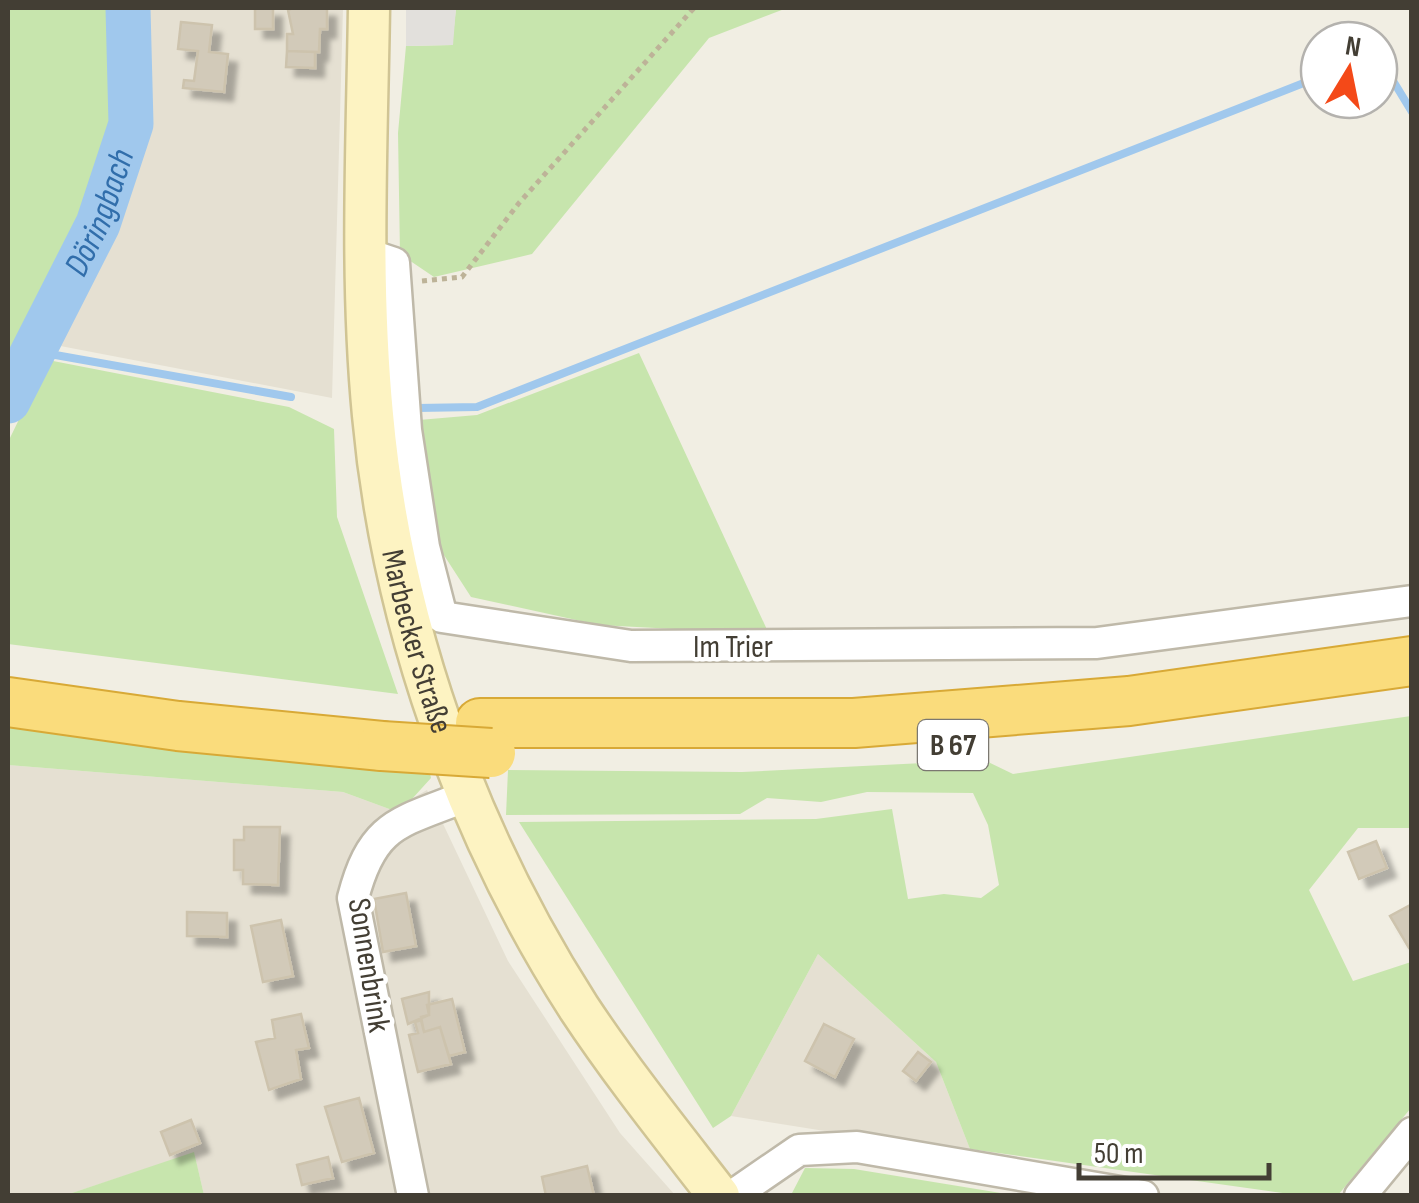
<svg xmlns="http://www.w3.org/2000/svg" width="1419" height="1203" font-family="'Sofia Sans Condensed',sans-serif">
	<defs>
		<filter id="shadow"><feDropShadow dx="9" dy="9" stdDeviation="2.5" flood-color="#0004"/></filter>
	</defs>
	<rect width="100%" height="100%" fill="#f1eee3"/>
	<!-- residential -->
	<path fill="#e5e0d2" d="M132,8H343L332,398L50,344L139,125Z
		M8,765L343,792L392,810L427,790L508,961L620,1133L675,1195H204L194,1153L66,1195H8Z
		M818,954L936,1062L970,1149L900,1143L731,1116Z"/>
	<!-- green -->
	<path fill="#c7e5ad" d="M8,8H115C120,49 124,89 118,131C110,189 39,306 8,360Z
		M456,8H787L709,38L532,254L434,277L400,254L398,133L406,46L452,45Z
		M639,353L769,634L599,625L471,597L440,549L419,420L477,415Z
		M48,360L289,407L334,429L337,517L398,694L8,644V442Z
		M1411,716V828H1358L1309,890L1353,981L1411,962V1108L1338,1195H1297L970,1149L936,1062L818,954L731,1116L713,1128L519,822L816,819L892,809L908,899L944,894L981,898L999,885L988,825L973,793L867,792L821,802L767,798L740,814L506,815L508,770L742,772L984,760L1013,774Z
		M8,721L428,764L431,778L412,799L392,810L343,792L8,765Z
		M194,1152L204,1195H66Z
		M805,1168L854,1169L1013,1195H791Z"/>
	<!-- parking -->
	<path fill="#e2e0dc" d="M406,8H456L453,45L406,46Z"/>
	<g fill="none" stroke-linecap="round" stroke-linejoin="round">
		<!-- stream -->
		<path stroke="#a0c8ed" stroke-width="8" d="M1379,66H1384L1412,112
			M33,351L291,397
			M417,408L477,407L1319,77"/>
		<!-- river -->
		<path stroke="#a0c8ed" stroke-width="45" id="s1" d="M8,401L98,224L131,124L128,8"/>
	</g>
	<!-- building -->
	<path fill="#d2cab9" stroke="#cdc3ad" stroke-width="2.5" filter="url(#shadow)" d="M255,8H273V29H255Z
		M293,8H327V29H320L319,52L287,51V34H293L288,10Z
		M181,22L212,25L209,52L228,54L224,92L183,88L184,80L194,81L198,51L178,49Z
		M287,51L315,52V68L286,67Z
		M244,827H280L278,885L243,884V870H234V840H244Z
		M1376,841L1387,868L1359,879L1348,852Z
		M406,893L416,946L383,952L374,899Z
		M1412,904V947L1409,948L1390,916Z
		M187,912L227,913V937L187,936Z
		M281,920L293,976L263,982L251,926Z
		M429,992V1015L408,1024L402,999Z
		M452,999L465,1052L449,1056L440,1027L424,1032L421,1017L429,1015L427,1005Z
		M301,1014L309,1048L296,1050L301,1079L269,1090L256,1042L275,1038L272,1020Z
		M421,1020L424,1032L440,1027L451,1064L418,1072L409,1035L418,1033L415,1022Z
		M824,1024L854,1039L835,1077L805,1061Z
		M918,1052L931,1062L916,1081L903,1071Z
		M359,1098L374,1153L342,1162L325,1107Z
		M191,1120L200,1143L170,1155L161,1132Z
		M328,1157L333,1178L302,1185L297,1165Z
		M587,1166L594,1196H546L542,1177Z"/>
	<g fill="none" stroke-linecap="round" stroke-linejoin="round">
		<defs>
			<path id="minor" d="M364,253L394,263L406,430L424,547L442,617L631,646L1097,643L1412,601
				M413,1196L353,898C373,821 400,823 469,795
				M732,1196L799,1150L857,1147L1143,1196
				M1360,1196L1412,1133"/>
			<g id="secondary">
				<path id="s2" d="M369,8C367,143 360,279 373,415C392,624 466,832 579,1008C622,1073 671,1134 719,1196"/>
			</g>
			<path id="trunk" d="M8,702L178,726L382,746
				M480,723H854L1129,701L1412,661"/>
		</defs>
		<!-- minor casing -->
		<use href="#minor" stroke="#bfb9a9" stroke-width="35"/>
		<!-- secondary casing -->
		<use href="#secondary" stroke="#d0c494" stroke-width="45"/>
		<!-- trunk casing -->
		<use href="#trunk" stroke="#d8a936" stroke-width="52"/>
		<!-- path -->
		<path stroke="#bdb398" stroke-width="5" stroke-dasharray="5 5" stroke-linecap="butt" d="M422,281L462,277L519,203L694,8"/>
		<!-- minor -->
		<use href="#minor" stroke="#fff" stroke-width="30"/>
		<!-- secondary -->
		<use href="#secondary" stroke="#fdf3c2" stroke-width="40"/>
		<!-- trunk -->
		<use href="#trunk" stroke="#fadc7c" stroke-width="48"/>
		<defs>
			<path id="trunk-bridge" d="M382,746L491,753"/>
		</defs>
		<!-- trunk-bridge casing -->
		<use href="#trunk-bridge" stroke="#d8a936" stroke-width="52" stroke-linecap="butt"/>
		<!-- trunk-bridge -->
		<use href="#trunk-bridge" stroke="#fadc7c" stroke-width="48"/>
	</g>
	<g text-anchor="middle" stroke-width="9" stroke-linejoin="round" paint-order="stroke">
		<!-- shield labels -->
		<rect fill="#fff" stroke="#7b7871" stroke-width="2.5" x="918" y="720" width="70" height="50" rx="8"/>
		<g font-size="30" font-weight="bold" fill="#433e34">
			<text x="953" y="755">B 67</text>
		</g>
		<!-- street labels -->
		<g font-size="32" fill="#433e34" stroke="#fff">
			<text dy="11" stroke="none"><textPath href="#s2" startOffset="638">Marbecker Straße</textPath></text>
			<text x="733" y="657">Im Trier</text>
			<text transform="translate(370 965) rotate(81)" y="11">Sonnenbrink</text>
		</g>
		<!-- water labels -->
		<g font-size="35" font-style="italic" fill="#316eab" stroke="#fff">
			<text dy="12" stroke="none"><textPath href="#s1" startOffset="210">Döringbach</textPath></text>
		</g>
	</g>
	<!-- border -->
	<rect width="1419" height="1203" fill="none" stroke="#433e34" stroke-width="20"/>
	<!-- north arrow -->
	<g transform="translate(1349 70) rotate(10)"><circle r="48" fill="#ffffff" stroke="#b4b2ae" stroke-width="2.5"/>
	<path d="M0-8L18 38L0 25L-18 38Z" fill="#f44918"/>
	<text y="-15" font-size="28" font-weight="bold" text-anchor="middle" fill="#433e34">N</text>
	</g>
	<!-- scale -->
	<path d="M1079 1163v15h190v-15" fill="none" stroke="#433e34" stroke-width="5"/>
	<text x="1094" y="1163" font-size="30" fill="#433e34" stroke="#ffffff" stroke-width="8" paint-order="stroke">50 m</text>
</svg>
